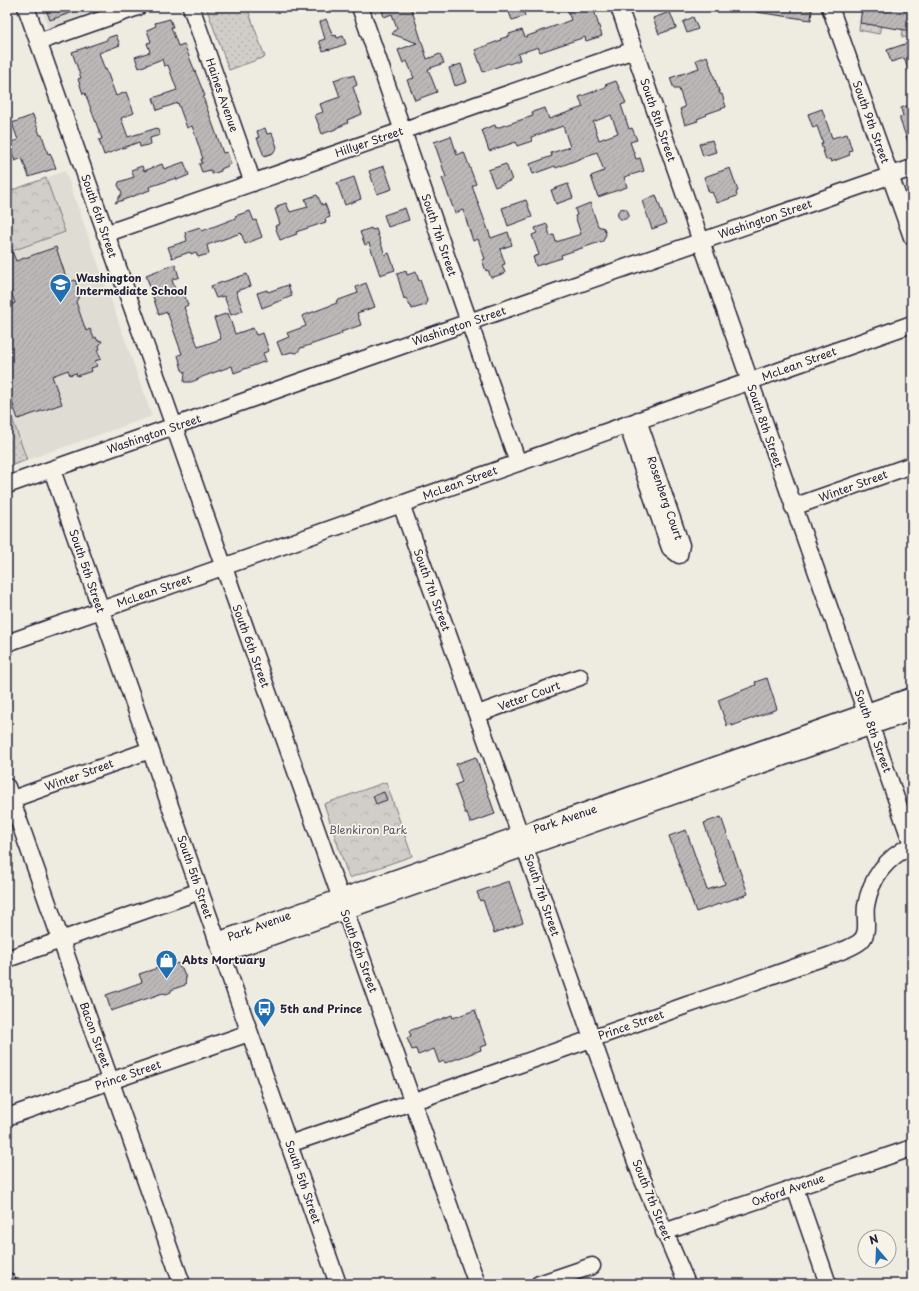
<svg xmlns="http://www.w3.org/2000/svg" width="919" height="1291" font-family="'Playpen Sans',sans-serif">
	<defs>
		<pattern id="grass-dots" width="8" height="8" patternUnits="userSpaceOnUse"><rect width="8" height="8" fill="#d1cdc9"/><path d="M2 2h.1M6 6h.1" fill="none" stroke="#b3b0ae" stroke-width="1.8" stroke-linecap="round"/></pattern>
		<pattern id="park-crowns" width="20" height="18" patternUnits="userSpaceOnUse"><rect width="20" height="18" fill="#d1cdc9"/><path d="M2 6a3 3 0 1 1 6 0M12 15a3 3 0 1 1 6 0" fill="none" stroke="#b3b0ae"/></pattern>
		<pattern id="building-hatch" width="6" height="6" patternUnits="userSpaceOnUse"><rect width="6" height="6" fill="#bbb8b7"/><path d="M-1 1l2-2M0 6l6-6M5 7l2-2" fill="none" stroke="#a09e9e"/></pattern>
	</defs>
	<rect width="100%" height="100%" fill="#eeebe1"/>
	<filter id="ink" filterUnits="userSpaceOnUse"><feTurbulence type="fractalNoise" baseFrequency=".025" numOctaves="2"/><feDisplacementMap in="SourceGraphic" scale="8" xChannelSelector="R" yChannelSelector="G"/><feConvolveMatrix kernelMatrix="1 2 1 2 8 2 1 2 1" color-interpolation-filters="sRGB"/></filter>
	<g filter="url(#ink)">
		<!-- built -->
		<path fill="#dfdcd4" d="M41,7H107L48,28Z
			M65,171L152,416L7,467V192Z"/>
		<!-- grass -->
		<path fill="url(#grass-dots)" stroke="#7a7882" d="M206,7H247L265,57L229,70Z
			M860,23L881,26L879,34L859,30Z
			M903,29L912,31V38L902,37Z
			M7,404L27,460L7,467Z"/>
		<!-- park -->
		<path fill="url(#park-crowns)" stroke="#7a7882" d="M46,178L65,232L12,251L9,242H7V192Z
			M386,782L412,856L349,878L324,804Z"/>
		<!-- building -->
		<path fill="url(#building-hatch)" stroke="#22223b" fill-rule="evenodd" d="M51,7H84L85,8L50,20L46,9Z
			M381,7H411L427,59L440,54L444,63L428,69L437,92L415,100L407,80L414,78L407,61L403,63L398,50L417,43L392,34L397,28L392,14L384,17Z
			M507,7H522L525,16L512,20Z
			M566,7H593L602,36L586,41L585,37L540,52L538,47L518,54L520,60L509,64L508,63L483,72L475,50L501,40L500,39L509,36V34L522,30L525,37L571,20Z
			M756,7H807L806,9L812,10L811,20L756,12Z
			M862,7H912V31L860,23Z
			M670,12L676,28L659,34L653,18Z
			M693,17L698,29L687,33L683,22Z
			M170,19L173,27H171L178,46L184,44L205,96L203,97L223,153L227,152L231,164L227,165L228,166L221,169V171L212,174L211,170L202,172L199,164L202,163L201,159H203L192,126L187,128L178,103L157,110L153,98L177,90L168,65L164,66L162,59L139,68L135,57L150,52L147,43L151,42L147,30L156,26L155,23Z
			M326,19L333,36L336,35L337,38L343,36L346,44L329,50V49L323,51L319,41L325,39L320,22Z
			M116,35L120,45L99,53L105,70L106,69L116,96L126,92L134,113L121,118L128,137L157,128L160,135L150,138L151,144L140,147L139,142L104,155L99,140L102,139L85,93L83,94L78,79L81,78L72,52L107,40V38Z
			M908,43L912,53V78H911L904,58L891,62L887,50Z
			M707,56L720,94H722L726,107L706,114L707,115L697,119L698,121L685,125L680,109L685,107L679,89H674L670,78L699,68L696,60Z
			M461,64L467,82L455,86L449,68Z
			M348,75L349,77L354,75L357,85L353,87L362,114L347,120L348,123L336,128V129L322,134L315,115L323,112L320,104L340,97L334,80Z
			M616,81L626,103L621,105L629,129L632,128L637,140L630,142L636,159L640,158L644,171L624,177L627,187L598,197L591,176L604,171L597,152L569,163L556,168L555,166L533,174L530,164L552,156L551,153L570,147L563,126L531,137L532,141L517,146L516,142L489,151L482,130L495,125L496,128L533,116L532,112L545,108L549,119L583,107L579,97L606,87L605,85ZM611,115L618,133L599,140L593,122Z
			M912,104V150H911L900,120V117L903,116L901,108Z
			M822,109L832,138L847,134L852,150L849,151L850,155L831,162L830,159L826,160L821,144L823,143L817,126L813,128L808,114Z
			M33,115L40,135H42L48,154L50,153L56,168L29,177L22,158L15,161L8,143L18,140L12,123Z
			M265,128L267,134L272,133L277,147L273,153L264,156L257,138H259L257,131Z
			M451,136L457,155L464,152L476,184L472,186L491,238L508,232L512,245L500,249L505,264L502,265L505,273L491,278L488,270L486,271L482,260L485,259L478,239L473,241L463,210L455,213L442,178L446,177L434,142Z
			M712,140L716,152L703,156L699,144Z
			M184,162L189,175L177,180L176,178L149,187L150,190L115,203L122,193L118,185L119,182L134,177L131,170L142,166L144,171L162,164L164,169Z
			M506,164L512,180L495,187L488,170Z
			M384,166L392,189L377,194L369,171Z
			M730,168L738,191L736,192L737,196L717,203L712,192L709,193L704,177Z
			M354,177L361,199L345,205L337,183Z
			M568,184L573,198L556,204L551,190Z
			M317,195L322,205L325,204L330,217L325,219L326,222L296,232L297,234L280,240L275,226L280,224L275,209L278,208L277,206L286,203L290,212L308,207L305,199Z
			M656,195L666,224L652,229L642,201Z
			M526,200L532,217L508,226L502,208Z
			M590,203L598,226L604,228L606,234L603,241L561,255L562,258L536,266L533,257L539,255L532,235L537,233L535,228L547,224L550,236L554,235L556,242L581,234L575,216L577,215L575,209Z
			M405,208L409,220L388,227L384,215Z
			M617.5 214a5.5 5.5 0 1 1 11 0a5.5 5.5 0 1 1-11 0Z
			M250,211L254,221L256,220L262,237L245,244L241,233L207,245L209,254L198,257L196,252L191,254L190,252L172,258L168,247L187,241L185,232L200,227L202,231L236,218L235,216Z
			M371,228L372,230L376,229L385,255L389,253L395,270L380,275L369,243L365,245L360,232Z
			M7,241H8L16,261L56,247L68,283L75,280L80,294L76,302L86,331L90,329L94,338L96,337L97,340L102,341L99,346L100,349L97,350L101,359L95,361L97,366L91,368L92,371L77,376L76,373L70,375L68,370L52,376L62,404L18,419L7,388V306L15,303L7,281Z
			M175,264L179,277L172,280L177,296L184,294L188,305L184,307L198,347L221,339L214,318L228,313L235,334L253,328L256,335L263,333L269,351L263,353L266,361L234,373L232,366L202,377L199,379L191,382H184L185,372L182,370L178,355L182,354L167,312L159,315L146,275Z
			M406,271L407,275L416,272L419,281L420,280L427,300L426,305L412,309L411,306H410L406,298L404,299L397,274Z
			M247,274L251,286L236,291L243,311L231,315L224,296L216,298L211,286Z
			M366,283L375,307L357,313L361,325L341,332L342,334L301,348L297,353L291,352L282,355L277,342L289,337L287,333L306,326L302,316L337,303L336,301L358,293L356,287Z
			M288,285L292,296L262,308L257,293L267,290L268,292Z
			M767,678L777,709L732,726V724L727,726L718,700L756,685L755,682Z
			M476,757L495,814L470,823L467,813H465L455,785L462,782L456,764Z
			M384,792L387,800L376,804L373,796Z
			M721,817L748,894L696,912L669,836L686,830L707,890L725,884L704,823Z
			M509,881L523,923L494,933L483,900L480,901L477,892Z
			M164,962L169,967L178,963L180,968H182L186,978L185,985L171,990V992L166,994L163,993L111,1011L106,995L142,982L139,974L161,967Z
			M475,1010L487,1045L480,1047L481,1050L445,1063L444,1061L439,1063L434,1049L418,1055L416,1049L412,1050L407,1038L411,1036L409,1031L452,1015L453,1018Z"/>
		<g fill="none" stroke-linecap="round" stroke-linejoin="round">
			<defs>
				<path id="minor" d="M26,7L477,1284
					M191,7L253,183
					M360,7L518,463
					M619,7L912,844
					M830,7L912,237
					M38,42L138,7
					M105,234L634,50
					M627,424L670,548L679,555L681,545L638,420
					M52,470L338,1284
					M7,485L469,322L912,168
					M401,504L525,848L626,1135L642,1178L687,1284
					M793,507L912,465
					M7,643L912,324
					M478,714L580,677
					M7,787L182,1284
					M7,801L150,750
					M217,941L912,696
					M222,954L912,712
					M7,959L200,891
					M7,1117L249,1033
					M289,1144C422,1099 555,1052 687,1005C726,992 765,978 804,964C821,958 842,953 858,943C871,935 864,918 866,906C871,877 886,858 912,845
					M795,1188L828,1284
					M664,1232L912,1148
					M7,1281L8,1284
					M539,1284L592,1266"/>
			</defs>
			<!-- minor casing -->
			<use href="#minor" stroke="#22223b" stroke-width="19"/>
			<!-- minor -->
			<use href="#minor" stroke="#f7f3e8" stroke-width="16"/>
		</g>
	</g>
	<!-- icons -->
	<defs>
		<symbol id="school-pin" viewBox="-11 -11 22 30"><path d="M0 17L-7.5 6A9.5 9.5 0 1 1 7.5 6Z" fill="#1f6fb2" stroke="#f7f3e8"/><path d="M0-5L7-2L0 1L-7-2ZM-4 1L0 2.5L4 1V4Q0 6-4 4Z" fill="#fff"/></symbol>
		<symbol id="shop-pin" viewBox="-11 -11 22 30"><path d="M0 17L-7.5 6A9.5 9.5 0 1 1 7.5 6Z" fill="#1f6fb2" stroke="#f7f3e8"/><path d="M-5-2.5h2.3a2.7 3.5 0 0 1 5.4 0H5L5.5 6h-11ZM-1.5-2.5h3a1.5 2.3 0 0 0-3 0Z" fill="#fff"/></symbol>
		<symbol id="bus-pin" viewBox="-11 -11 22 30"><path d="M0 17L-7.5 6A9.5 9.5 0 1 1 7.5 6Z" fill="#1f6fb2" stroke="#f7f3e8"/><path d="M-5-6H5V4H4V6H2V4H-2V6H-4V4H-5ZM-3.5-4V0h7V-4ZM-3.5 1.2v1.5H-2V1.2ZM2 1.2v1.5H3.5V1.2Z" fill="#fff"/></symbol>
	</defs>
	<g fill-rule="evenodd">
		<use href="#school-pin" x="48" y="272" width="25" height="34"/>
		<use href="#shop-pin" x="154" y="948" width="25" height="34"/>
		<use href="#bus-pin" x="252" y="996" width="25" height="34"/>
	</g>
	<g text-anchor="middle" stroke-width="3.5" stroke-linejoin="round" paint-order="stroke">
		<!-- street labels -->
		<g font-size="11" fill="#22223b" stroke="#f7f3e8">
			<text transform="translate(222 95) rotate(71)" y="4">Haines Avenue</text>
			<text transform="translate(658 120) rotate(71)" y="4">South 8th Street</text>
			<text transform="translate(871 122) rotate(70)" y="4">South 9th Street</text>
			<text transform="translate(369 142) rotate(-19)" y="4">Hillyer Street</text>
			<text transform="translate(99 216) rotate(71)" y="4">South 6th Street</text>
			<text transform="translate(765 219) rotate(-19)" y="4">Washington Street</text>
			<text transform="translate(439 235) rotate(71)" y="4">South 7th Street</text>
			<text transform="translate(459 326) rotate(-19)" y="4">Washington Street</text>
			<text transform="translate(799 364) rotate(-20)" y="4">McLean Street</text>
			<text transform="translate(765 426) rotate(71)" y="4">South 8th Street</text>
			<text transform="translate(154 434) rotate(-19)" y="4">Washington Street</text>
			<text transform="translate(460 483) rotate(-20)" y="4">McLean Street</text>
			<text transform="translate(853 486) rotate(-20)" y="4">Winter Street</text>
			<text transform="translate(665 498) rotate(71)" y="4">Rosenberg Court</text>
			<text transform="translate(87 571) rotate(71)" y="4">South 5th Street</text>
			<text transform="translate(432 590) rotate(70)" y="4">South 7th Street</text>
			<text transform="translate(154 591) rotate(-19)" y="4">McLean Street</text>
			<text transform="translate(251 646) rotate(70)" y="4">South 6th Street</text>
			<text transform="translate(529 696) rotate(-20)" y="4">Vetter Court</text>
			<text transform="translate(873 731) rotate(70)" y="4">South 8th Street</text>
			<text transform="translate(79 775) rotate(-20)" y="4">Winter Street</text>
			<text transform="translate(565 819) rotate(-19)" y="4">Park Avenue</text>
			<text transform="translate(195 877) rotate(71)" y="4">South 5th Street</text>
			<text transform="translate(542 895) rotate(71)" y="4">South 7th Street</text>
			<text transform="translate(259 926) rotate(-20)" y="4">Park Avenue</text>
			<text transform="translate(359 951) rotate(70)" y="4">South 6th Street</text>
			<text transform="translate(631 1025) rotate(-19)" y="4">Prince Street</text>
			<text transform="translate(95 1035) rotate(70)" y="4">Bacon Street</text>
			<text transform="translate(128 1075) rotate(-19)" y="4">Prince Street</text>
			<text transform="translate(303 1182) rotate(71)" y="4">South 5th Street</text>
			<text transform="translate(788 1190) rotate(-19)" y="4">Oxford Avenue</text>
			<text transform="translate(652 1200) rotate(68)" y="4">South 7th Street</text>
		</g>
		<!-- poi labels -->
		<g font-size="11" font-weight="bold" fill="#22223b" stroke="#f7f3e8" text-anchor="start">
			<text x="76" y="282">Washington<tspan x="76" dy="13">Intermediate School</tspan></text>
			<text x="182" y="964">Abts Mortuary</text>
			<text x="280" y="1013">5th and Prince</text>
		</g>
		<!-- park labels -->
		<g font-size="11" fill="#575566" stroke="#f7f3e8">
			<text x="368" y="834">Blenkiron Park</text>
		</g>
	</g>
	<!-- margin -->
	<rect width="919" height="1291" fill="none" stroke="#f7f3e8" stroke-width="24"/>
	<rect x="12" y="12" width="895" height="1267" fill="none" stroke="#22223b" stroke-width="1.5" filter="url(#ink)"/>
	<!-- north arrow -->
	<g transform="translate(877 1249) rotate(341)"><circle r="19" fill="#f7f3e8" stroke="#a29fa3"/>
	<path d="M0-3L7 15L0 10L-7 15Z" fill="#1f6fb2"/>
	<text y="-6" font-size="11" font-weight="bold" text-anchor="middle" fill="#22223b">N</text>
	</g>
</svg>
